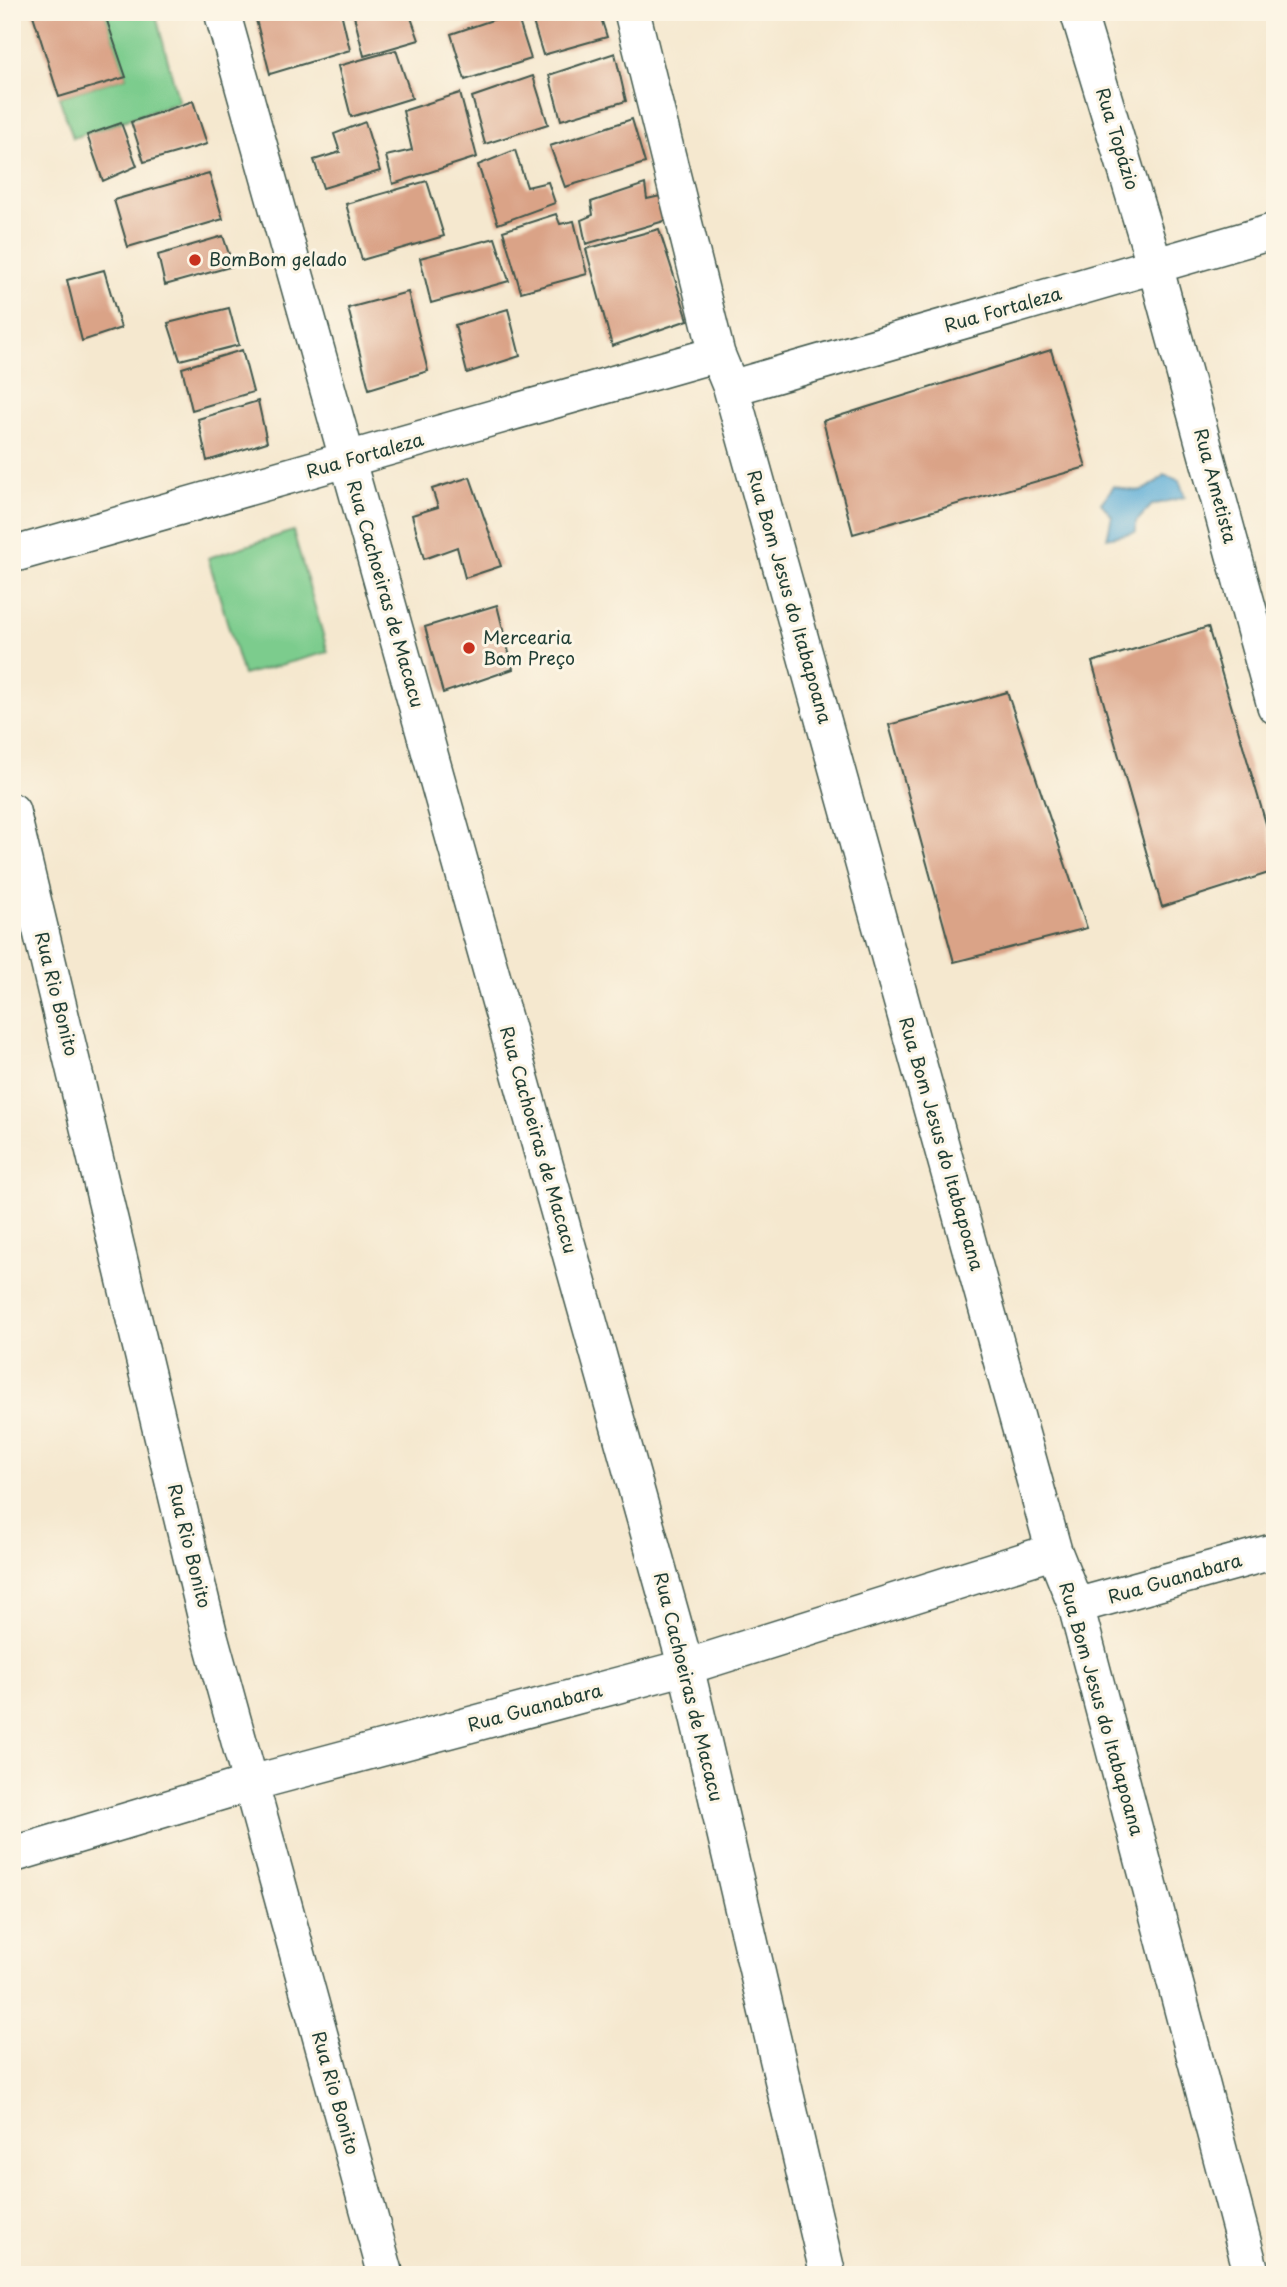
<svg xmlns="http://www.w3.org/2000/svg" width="1287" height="2287" font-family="'Playpen Sans',sans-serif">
	<rect width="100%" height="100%" fill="#fcf5e5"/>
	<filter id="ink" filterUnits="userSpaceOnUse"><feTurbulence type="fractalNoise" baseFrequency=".0143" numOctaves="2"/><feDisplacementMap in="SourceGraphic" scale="14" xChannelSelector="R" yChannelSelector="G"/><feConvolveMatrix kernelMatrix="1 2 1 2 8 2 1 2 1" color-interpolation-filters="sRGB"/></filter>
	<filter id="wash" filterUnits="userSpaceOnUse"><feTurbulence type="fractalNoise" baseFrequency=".00686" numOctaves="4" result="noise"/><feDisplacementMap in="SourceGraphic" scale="28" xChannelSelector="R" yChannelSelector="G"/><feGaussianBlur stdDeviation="1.57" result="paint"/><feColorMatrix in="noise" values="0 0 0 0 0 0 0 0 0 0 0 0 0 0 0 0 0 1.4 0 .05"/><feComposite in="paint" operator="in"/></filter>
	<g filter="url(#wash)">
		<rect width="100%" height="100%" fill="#f5e8cf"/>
		<!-- green -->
		<path fill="#7ccc8d" stroke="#4e8460" stroke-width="2" d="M104,12H155L179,102L73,138L59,97L126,77Z
			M293,531L328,652L243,675L208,558Z"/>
		<!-- water -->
		<path fill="#5dadd7" stroke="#3e7586" stroke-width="2" d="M1164,475L1179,480L1185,497L1152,505L1136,522V532L1107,538L1112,516L1101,503L1114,486C1137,494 1146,493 1164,475Z"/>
		<g id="blocks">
			<!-- building -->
			<path fill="#daa387" d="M32,12H104L126,77L59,97Z
				M254,12H341L350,50L270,74Z
				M368,12H409L419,40L364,56L354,16Z
				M516,12L531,59L465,80L451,34Z
				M530,12H599L607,37L543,55Z
				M396,50L412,98L351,117L338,66Z
				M615,53L626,101L561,120L549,75Z
				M533,76L548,124L485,144L472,97Z
				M460,93L477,157L393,184L386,156L412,150L403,111Z
				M193,101L207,144L144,162L131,122Z
				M632,119L645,163L565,187L550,146Z
				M365,122L380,171L323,188L314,160L340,152L334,134Z
				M121,123L137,166L103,181L87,135Z
				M515,150L527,187L548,182L555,203L498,224L478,165Z
				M209,173L223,219L128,247L114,200Z
				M427,181L444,236L362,260L346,204Z
				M645,184L647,199L665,195L671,219L586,244L581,220L593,215L591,202Z
				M556,214L560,224L574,221L587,274L521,292L503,231Z
				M659,229L688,320L612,346L586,249Z
				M223,236L233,266L165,285L158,255Z
				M495,238L509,281L431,303L420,258Z
				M104,270L121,328L82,341L67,280Z
				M408,292L428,371L369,389L348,308Z
				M229,308L239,345L180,360L168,323Z
				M508,309L520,356L467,373L455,325Z
				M242,350L253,392L192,410L182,368Z
				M1051,350L1086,467L853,534L823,421Z
				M258,401L267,442L207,461L198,419Z
				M470,477L501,566L465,578L457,547L424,559L412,515L438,507L432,489Z
				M497,605L513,669L443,693L425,627Z
				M1208,627L1275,854V871L1162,907L1092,662Z
				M1007,692L1087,928L954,962L889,725Z"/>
		</g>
	</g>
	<g filter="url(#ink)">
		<use href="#blocks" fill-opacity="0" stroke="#3f574b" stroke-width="2"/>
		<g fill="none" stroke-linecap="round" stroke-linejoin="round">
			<defs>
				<path id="street" d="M222,12L686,1667L828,2275
					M632,12L717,354L731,388L1054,1551L1076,1606L1252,2275
					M1078,12L1155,266L1275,706
					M731,388L1275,231
					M12,555L717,354
					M12,811L210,1636L386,2275
					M1076,1606L1275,1551
					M12,1855L252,1783L686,1667L1054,1551"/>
			</defs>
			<!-- street casing -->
			<use href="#street" stroke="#3f574b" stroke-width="38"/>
			<!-- street -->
			<use href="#street" stroke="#fff" stroke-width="35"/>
		</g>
	</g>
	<!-- markers -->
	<g fill="#c8321e" stroke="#fcf5e5" stroke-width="2.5">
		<circle cx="195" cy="260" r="7"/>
		<circle cx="469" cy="648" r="7"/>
	</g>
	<g text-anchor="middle" stroke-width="6" stroke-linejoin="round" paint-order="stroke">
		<!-- street labels -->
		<g font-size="18" fill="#1f3d34" stroke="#fcf5e5">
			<text transform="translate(1117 139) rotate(73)" y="6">Rua Topázio</text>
			<text transform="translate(1003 310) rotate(-16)" y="6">Rua Fortaleza</text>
			<text transform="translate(365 456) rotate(-16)" y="6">Rua Fortaleza</text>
			<text transform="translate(1215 486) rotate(75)" y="6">Rua Ametista</text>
			<text transform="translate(385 594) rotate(74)" y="6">Rua Cachoeiras de Macacu</text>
			<text transform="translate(789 597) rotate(74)" y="6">Rua Bom Jesus do Itabapoana</text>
			<text transform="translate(56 994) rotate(76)" y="6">Rua Rio Bonito</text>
			<text transform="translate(538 1140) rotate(74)" y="6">Rua Cachoeiras de Macacu</text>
			<text transform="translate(941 1144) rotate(74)" y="6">Rua Bom Jesus do Itabapoana</text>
			<text transform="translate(189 1546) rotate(76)" y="6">Rua Rio Bonito</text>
			<text transform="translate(1175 1579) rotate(-16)" y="6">Rua Guanabara</text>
			<text transform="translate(688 1687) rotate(76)" y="6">Rua Cachoeiras de Macacu</text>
			<text transform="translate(535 1708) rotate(-15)" y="6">Rua Guanabara</text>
			<text transform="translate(1101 1709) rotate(74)" y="6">Rua Bom Jesus do Itabapoana</text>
			<text transform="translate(335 2093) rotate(74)" y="6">Rua Rio Bonito</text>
		</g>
		<!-- poi labels -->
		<g font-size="18" fill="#1f3d34" stroke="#fcf5e5" text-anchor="start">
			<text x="209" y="266">BomBom gelado</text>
			<text x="483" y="644">Mercearia<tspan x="483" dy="21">Bom Preço</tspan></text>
		</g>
	</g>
	<!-- margin -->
	<rect width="1287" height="2287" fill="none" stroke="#fcf5e5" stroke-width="42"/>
</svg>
